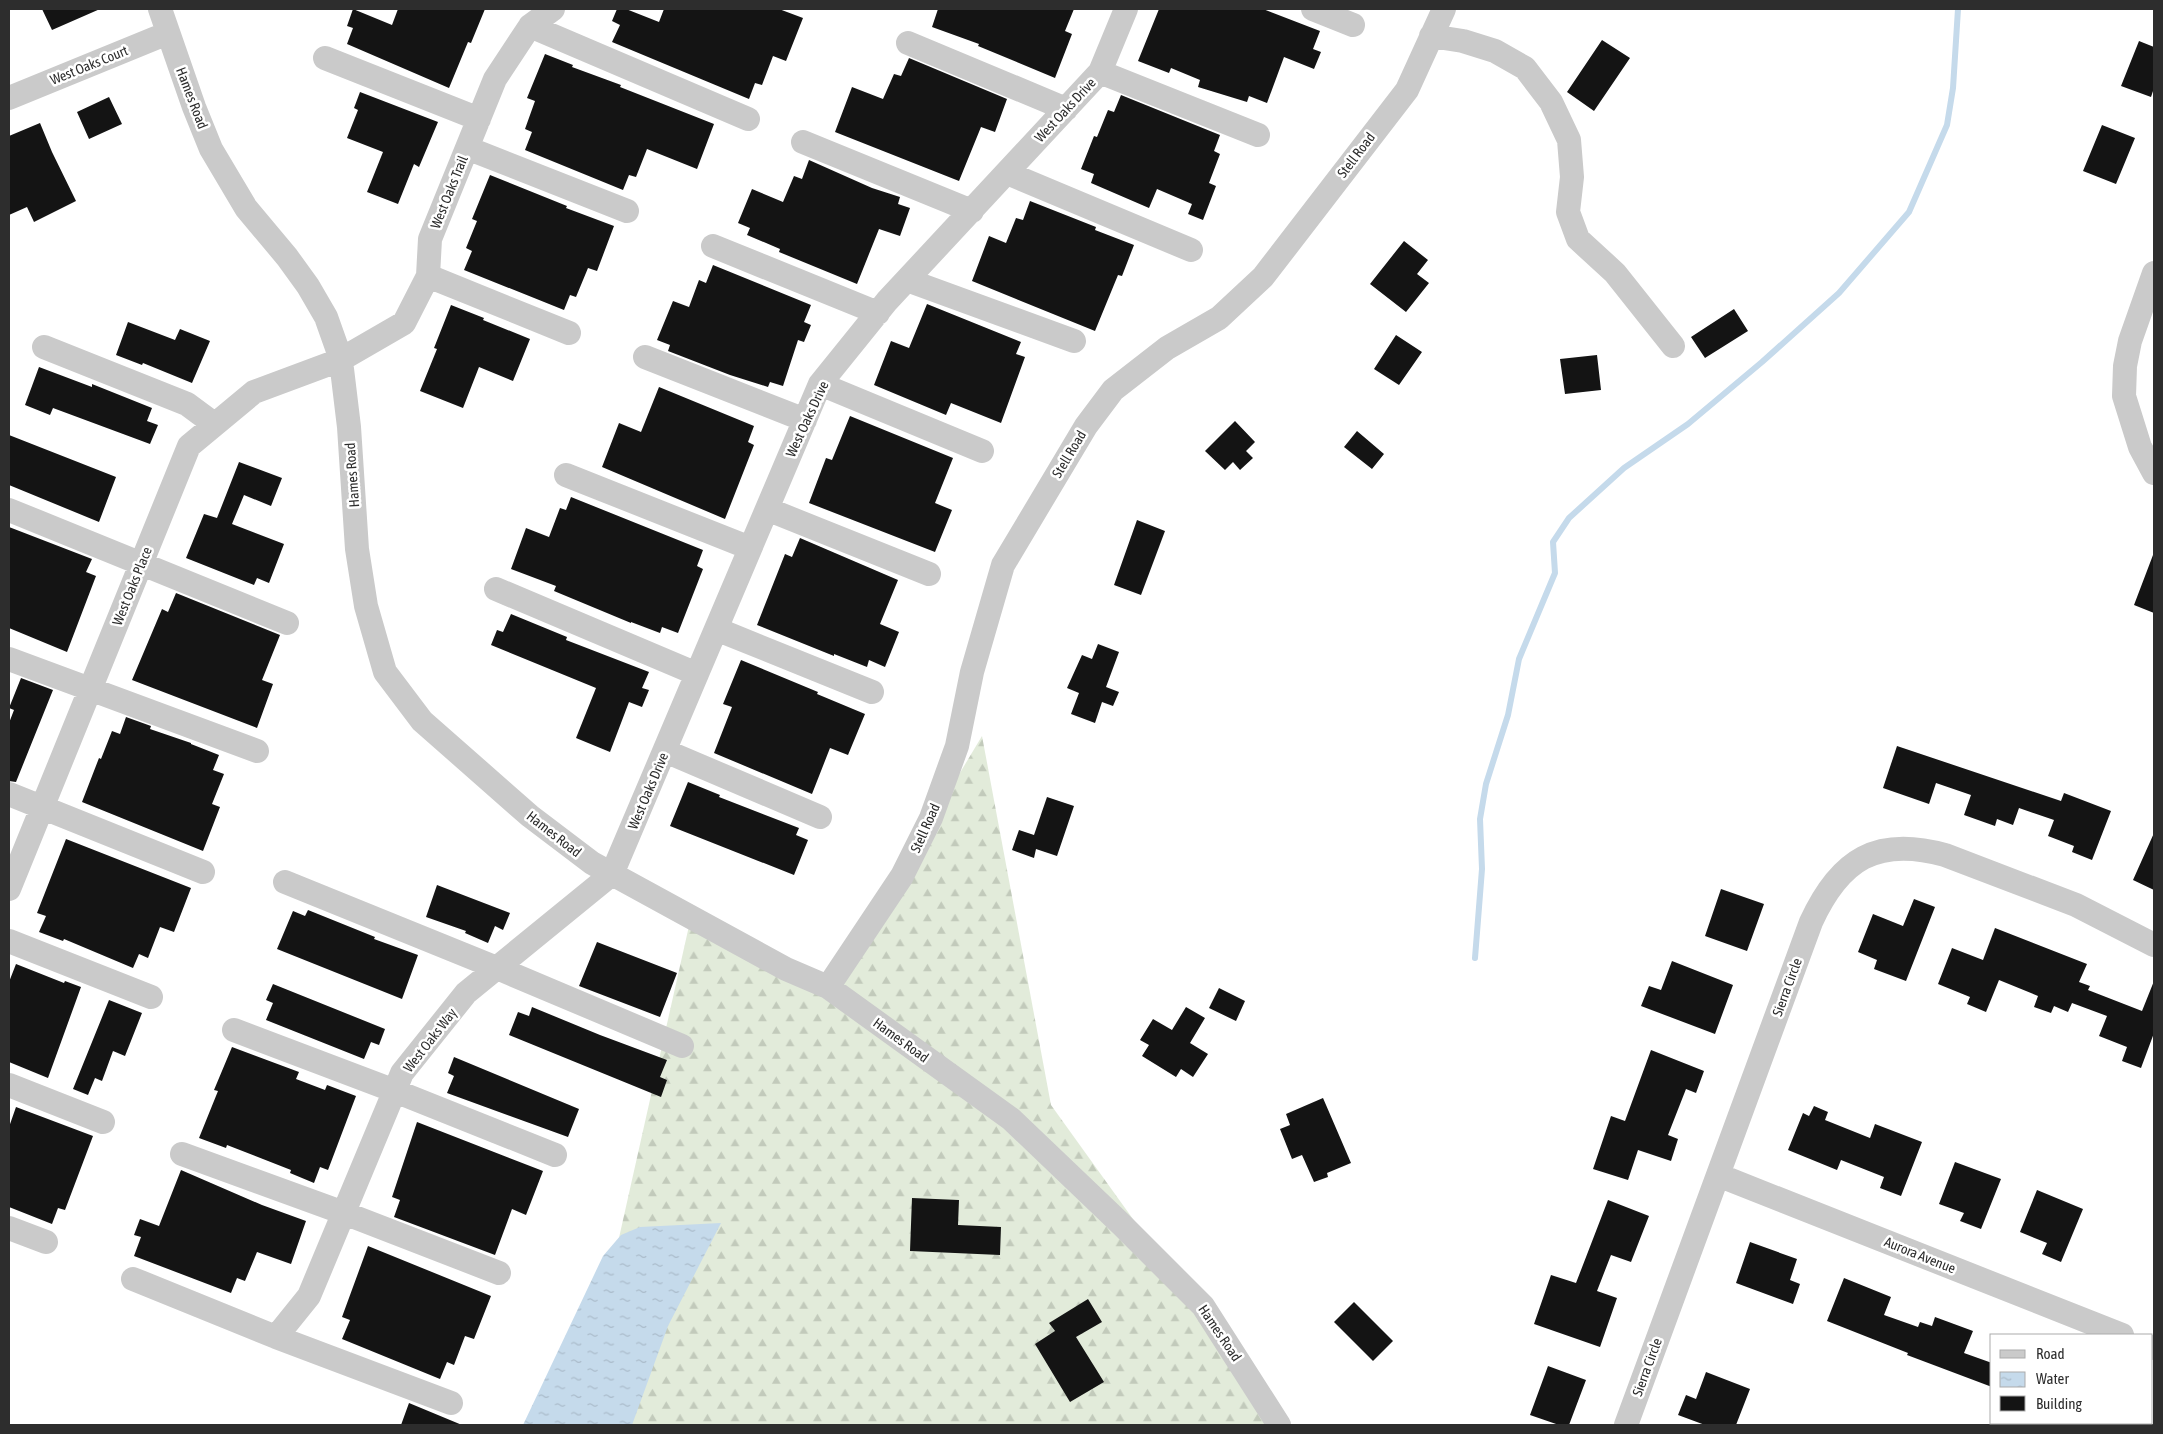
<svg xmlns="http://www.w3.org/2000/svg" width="2163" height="1434" font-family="'Asap Condensed',sans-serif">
	<defs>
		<pattern id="forest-firs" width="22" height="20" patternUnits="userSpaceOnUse" patternTransform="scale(1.25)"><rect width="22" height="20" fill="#e2ebda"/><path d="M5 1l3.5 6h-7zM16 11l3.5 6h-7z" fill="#c2cabb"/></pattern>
		<pattern id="water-ripples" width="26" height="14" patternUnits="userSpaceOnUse" patternTransform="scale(1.25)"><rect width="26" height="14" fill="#c5daeb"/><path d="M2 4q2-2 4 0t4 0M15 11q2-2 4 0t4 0" fill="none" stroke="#aabbca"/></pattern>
	</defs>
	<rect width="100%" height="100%" fill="#fff"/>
	<!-- forest -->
	<path fill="url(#forest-firs)" d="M982,736L1051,1105L1281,1425H577L693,908L833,985Z"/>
	<!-- water -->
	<path fill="url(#water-ripples)" d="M721,1223L668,1326L632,1425H523L603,1256L621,1235L640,1227Z"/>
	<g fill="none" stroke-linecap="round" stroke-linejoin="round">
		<!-- stream -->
		<path stroke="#c5daeb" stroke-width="6" d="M1475,958L1482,869L1480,819L1486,784L1508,715L1519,659L1555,573L1553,542L1569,518L1624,468L1688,424L1762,362L1839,293L1909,212L1947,125L1953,88L1958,9"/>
	</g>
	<!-- building -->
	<path fill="#141414" d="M42,9H100L52,30Z
		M353,9L392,25L398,9H485L471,43L468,42L449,88L347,44L353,28L347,26Z
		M617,9H626L659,22L664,9H779L803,18L786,61L773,56L762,85L755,83L749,99L612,42L620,25L612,21Z
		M938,9H1074L1065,31L1072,34L1055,78L978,46L979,44L932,27Z
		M1159,9H1263L1320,31L1313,49L1321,52L1314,69L1284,57L1267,103L1249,96L1247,102L1198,87L1200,80L1171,68L1169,73L1138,61Z
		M1602,40L1630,58L1594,111L1567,92Z
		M2139,41L2154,47V88L2151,97L2121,86Z
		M545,54L573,65L572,67L621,85L620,87L714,124L697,169L647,149L636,177L629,175L623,190L525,150L532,132L525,129L535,101L527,98Z
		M909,58L1007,99L995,132L981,127L959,181L835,132L852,87L883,99L894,74L901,76Z
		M360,92L438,122L419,167L414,164L398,204L367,192L383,152L347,138L358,110L354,108Z
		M1121,95L1220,135L1214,151L1220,154L1209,183L1216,186L1203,220L1188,214L1192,204L1157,189L1149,208L1091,183L1094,174L1081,169L1094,136L1097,137L1108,110L1114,112Z
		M109,97L122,124L89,139L77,112Z
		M40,123L52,152L76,201L34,222L27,207L9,215V136Z
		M2102,125L2135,138L2116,184L2083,171Z
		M809,160L872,188L900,197L898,204L910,208L900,236L879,229L857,284L779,252L780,249L747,235L750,228L738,223L752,189L783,202L794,176L802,179Z
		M490,175L567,206L566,208L614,226L597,271L588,268L576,297L570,295L564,310L464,270L472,251L466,248L477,221L472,219Z
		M1030,201L1096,227L1095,230L1134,245L1122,276L1118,275L1095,331L972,281L989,236L1006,243L1016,218L1023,220Z
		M1404,241L1428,260L1417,274L1429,283L1406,312L1370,284Z
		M713,265L811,305L804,322L811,325L804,342L798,340L783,386L770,382L768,387L730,375L668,351L670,345L657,340L673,301L689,307L699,280L706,283Z
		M927,304L1021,342L1016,354L1025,357L1001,423L951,403L946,415L874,385L891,341L909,348Z
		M451,305L484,318L483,320L530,339L513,381L479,367L463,408L420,391L437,349L434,348Z
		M1734,309L1748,331L1705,358L1691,337Z
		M128,322L175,340L180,329L210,341L192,383L143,363L142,365L116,355Z
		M1396,335L1422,352L1399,385L1374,369Z
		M1597,355L1601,390L1565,394L1560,359Z
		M39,367L92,387V384L152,408L147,421L158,425L150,444L53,408L50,415L25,405Z
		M659,387L754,426L748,442L754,445L725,519L602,467L619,423L641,432Z
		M850,416L953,458L935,503L952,510L935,552L809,503L826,458L832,460Z
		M1235,421L1255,442L1246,451L1253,458L1240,470L1233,462L1225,470L1205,451Z
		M1357,431L1384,454L1372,469L1344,447Z
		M9,435L116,477L99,522L9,485Z
		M239,462L282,478L271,506L244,495L232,524L284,544L269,583L257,578L254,585L186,558L204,514L217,518Z
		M571,497L703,550L697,566L703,569L678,633L662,627L660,633L631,622V623L554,591L556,586L511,569L526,528L549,537L560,508L566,510Z
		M1137,520L1165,531L1141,595L1114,585Z
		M9,527L92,559L86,572L96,576L67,652L9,628Z
		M800,538L898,580L880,624L899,632L885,667L869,660L867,667L834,654V656L757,625L785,554L792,557Z
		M2153,555L2154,556V613L2134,605Z
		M176,593L280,635L262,680L273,684L257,728L132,680L162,609L168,612Z
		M511,614L567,637L566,640L649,672L642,688L649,690L642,707L629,702L610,752L576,738L596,688L491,645L497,630L503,632Z
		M1098,644L1119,652L1106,687L1119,692L1113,706L1102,702L1095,723L1071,714L1079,693L1067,688L1082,655L1092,659Z
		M741,660L818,692L817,694L865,714L848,755L830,748L812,794L714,753L732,707L723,704Z
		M21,678L53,690L16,782L9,781V723L14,710L9,708Z
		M126,717L151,726L150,729L191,743V744L219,755L213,770L224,774L212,804L220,807L203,851L82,802L99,758L101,759L112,731L120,734Z
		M1897,746L2061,801L2064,793L2111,811L2092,860L2072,852L2074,846L2048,836L2054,820L2019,808L2013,825L1997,819L1995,826L1964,815L1971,795L1936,783L1929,804L1883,788Z
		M688,782L720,795L719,797L799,828L796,835L808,840L794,875L670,826Z
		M1047,797L1074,806L1057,856L1036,849L1034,858L1012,850L1019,830L1034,835Z
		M2154,833V890L2133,880Z
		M66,839L191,888L174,932L160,927L148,958L139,954L133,968L64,939L63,941L39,932L46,916L37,913Z
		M437,885L510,913L503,930L495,926L488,943L465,933L466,931L426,917Z
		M1721,889L1764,904L1747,951L1705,936Z
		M1914,899L1935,907L1906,981L1874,969L1877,960L1858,952L1873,914L1903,926Z
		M308,910L375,937L374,939L418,955L402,999L277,949L293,911L305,916Z
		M1995,928L2087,964L2079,982L2090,986L2088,990L2142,1011L2154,981V1033L2141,1068L2122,1061L2127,1047L2099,1036L2107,1016L2072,1003L2068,1012L2054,1006L2051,1013L2034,1007L2038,996L1999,980L1986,1012L1967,1004L1970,997L1938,984L1952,948L1983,960Z
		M597,942L677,973L660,1017L579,986Z
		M1672,961L1733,985L1715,1034L1641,1006L1649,986L1661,990Z
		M16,964L64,983L65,981L81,987L48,1078L9,1062V982Z
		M273,984L385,1029L379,1045L371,1042L364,1059L266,1020L273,1003L266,1000Z
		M1219,988L1245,1001L1236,1021L1209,1008Z
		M109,1000L142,1013L125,1056L113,1051L102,1081L95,1078L88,1095L73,1089Z
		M532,1007L600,1035L667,1060L660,1077L667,1080L661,1097L509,1035L518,1012L529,1016Z
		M1186,1007L1205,1018L1190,1043L1208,1054L1193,1077L1181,1069L1176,1077L1142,1056L1149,1045L1140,1040L1153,1019L1172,1030Z
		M232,1047L299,1072L296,1079L325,1090L327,1085L356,1096L328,1170L320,1167L314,1183L290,1173L291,1170L227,1145L226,1148L199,1138L218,1091L214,1090Z
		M1651,1050L1704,1071L1696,1093L1686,1089L1668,1135L1678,1139L1671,1161L1638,1150L1628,1180L1593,1169L1611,1116L1625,1121Z
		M454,1057L579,1109L568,1137L447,1093L454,1076L448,1073Z
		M1323,1098L1351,1163L1327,1173L1328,1177L1314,1182L1302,1155L1292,1159L1280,1129L1290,1125L1286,1114Z
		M1814,1106L1828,1112L1825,1120L1870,1138L1875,1124L1922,1142L1901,1196L1880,1188L1884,1177L1841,1160L1837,1170L1788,1150L1803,1113L1809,1116Z
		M16,1107L93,1136L65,1210L58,1208L52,1224L9,1207V1127Z
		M417,1122L543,1171L526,1215L512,1209L495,1255L394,1217L400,1200L392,1197Z
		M1955,1162L2001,1179L1981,1229L1960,1221L1964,1213L1939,1204Z
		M181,1170L262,1205L306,1221L291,1264L257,1252L245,1281L237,1278L231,1293L134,1256L141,1237L134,1235L140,1219L159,1226Z
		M2037,1190L2083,1209L2061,1262L2042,1254L2047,1243L2020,1232Z
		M912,1198L959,1200L958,1225L1001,1227L1000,1255L910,1251Z
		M1608,1200L1649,1216L1631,1262L1611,1255L1597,1291L1617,1298L1600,1347L1534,1324L1551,1275L1576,1283Z
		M1750,1242L1797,1259L1790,1280L1800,1284L1793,1304L1736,1283Z
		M368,1246L491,1296L474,1339L465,1336L454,1365L447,1362L440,1379L342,1339L350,1320L342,1317Z
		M1844,1278L1891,1297L1884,1315L1918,1327L1920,1322L1932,1326L1935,1317L1973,1331L1964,1353L1992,1363V1387L1907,1355L1908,1353L1827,1321Z
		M1088,1299L1102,1322L1076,1337L1104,1382L1070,1402L1035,1344L1055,1331L1049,1323Z
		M1354,1302L1393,1341L1373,1361L1334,1322Z
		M1548,1366L1586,1380L1569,1425H1559L1530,1415Z
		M1706,1372L1750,1389L1736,1425H1705L1678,1415L1686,1395L1696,1399Z
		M409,1403L462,1425H401Z"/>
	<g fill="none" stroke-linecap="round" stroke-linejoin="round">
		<!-- minor -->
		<path stroke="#cacaca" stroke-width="24" d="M160,9L194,107L211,149L246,208L287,257L308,286L326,317L337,348L342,369L349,427L357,549L366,606L385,672L422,721L530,816L592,863L786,969L828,987L1011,1119L1121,1224L1203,1306L1279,1425
			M1313,9L1353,25
			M530,26L748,119
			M1431,36L1463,41L1495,51L1525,68L1551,102L1569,140L1572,177L1568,212L1578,239L1615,273L1673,346
			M908,43L1066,109
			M325,58L479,119
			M1100,72L1258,135
			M9,98L168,33
			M803,142L972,211
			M467,148L627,211
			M1007,173L1191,250
			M713,246L878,313
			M2154,273L2130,341L2125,366L2124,396L2140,447L2154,473
			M428,276L569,333
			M907,280L1074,341
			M44,347L187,404L214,424
			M645,357L805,420
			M820,384L982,451
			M566,475L750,548
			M767,509L929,574
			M9,510L287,623
			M496,589L697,674
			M716,629L872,692
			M9,659L257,751
			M665,751L820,817
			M9,794L203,872
			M285,882L497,968L682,1046
			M9,889L189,446L254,392L340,360L404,323L428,276L430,239L495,79L530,26L553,9
			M9,941L151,997
			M828,987L902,876L931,818L957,746L972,672L1003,565L1086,426L1113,390L1167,348L1219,318L1263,277L1407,90L1444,9
			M234,1030L395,1091L555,1155
			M9,1085L103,1122
			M182,1154L344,1213L499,1273
			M1718,1175L2122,1335
			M9,1228L46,1242
			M133,1279L276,1337L451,1403
			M276,1337L309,1296L402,1073L466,993L612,874L820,384L887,301L1100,72L1126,9
			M2152,1347L2154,1348
			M1626,1425L1811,922C1840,859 1877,836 1945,855L2076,905L2154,945"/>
	</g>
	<g text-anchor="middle" stroke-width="5" stroke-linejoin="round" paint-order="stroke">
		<!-- street labels -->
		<g font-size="14" fill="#2d2d2d" stroke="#fff">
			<text transform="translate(89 65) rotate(-22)" y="5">West Oaks Court</text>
			<text transform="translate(192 98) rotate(69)" y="5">Hames Road</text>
			<text transform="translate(1065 110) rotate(-47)" y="5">West Oaks Drive</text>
			<text transform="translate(1356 155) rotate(-53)" y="5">Stell Road</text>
			<text transform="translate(449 192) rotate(-68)" y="5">West Oaks Trail</text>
			<text transform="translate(807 419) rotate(-65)" y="5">West Oaks Drive</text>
			<text transform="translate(1069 454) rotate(-59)" y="5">Stell Road</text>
			<text transform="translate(352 475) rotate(-94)" y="5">Hames Road</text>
			<text transform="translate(132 586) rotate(-68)" y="5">West Oaks Place</text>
			<text transform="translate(648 791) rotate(-67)" y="5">West Oaks Drive</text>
			<text transform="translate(925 828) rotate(-66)" y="5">Stell Road</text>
			<text transform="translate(554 834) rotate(38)" y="5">Hames Road</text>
			<text transform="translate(1787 987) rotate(-70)" y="5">Sierra Circle</text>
			<text transform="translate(430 1040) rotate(-52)" y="5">West Oaks Way</text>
			<text transform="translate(901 1040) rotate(36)" y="5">Hames Road</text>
			<text transform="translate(1920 1255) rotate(22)" y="5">Aurora Avenue</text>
			<text transform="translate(1220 1333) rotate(56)" y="5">Hames Road</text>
			<text transform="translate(1647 1367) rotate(-70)" y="5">Sierra Circle</text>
		</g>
	</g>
	<!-- border -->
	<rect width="2163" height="1434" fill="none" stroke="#2d2d2d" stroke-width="20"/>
	<!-- legend -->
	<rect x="1990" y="1334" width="162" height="90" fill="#ffffff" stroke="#ababab"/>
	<rect x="2000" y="1350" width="25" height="8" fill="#cacaca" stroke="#ababab"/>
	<text x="2036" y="1359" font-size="15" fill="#2d2d2d">Road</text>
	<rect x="2000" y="1372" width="25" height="15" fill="url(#water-ripples)" stroke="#ababab"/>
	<text x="2036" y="1384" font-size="15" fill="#2d2d2d">Water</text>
	<rect x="2000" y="1396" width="25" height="15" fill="#141414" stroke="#ababab"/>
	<text x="2036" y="1409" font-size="15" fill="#2d2d2d">Building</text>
</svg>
